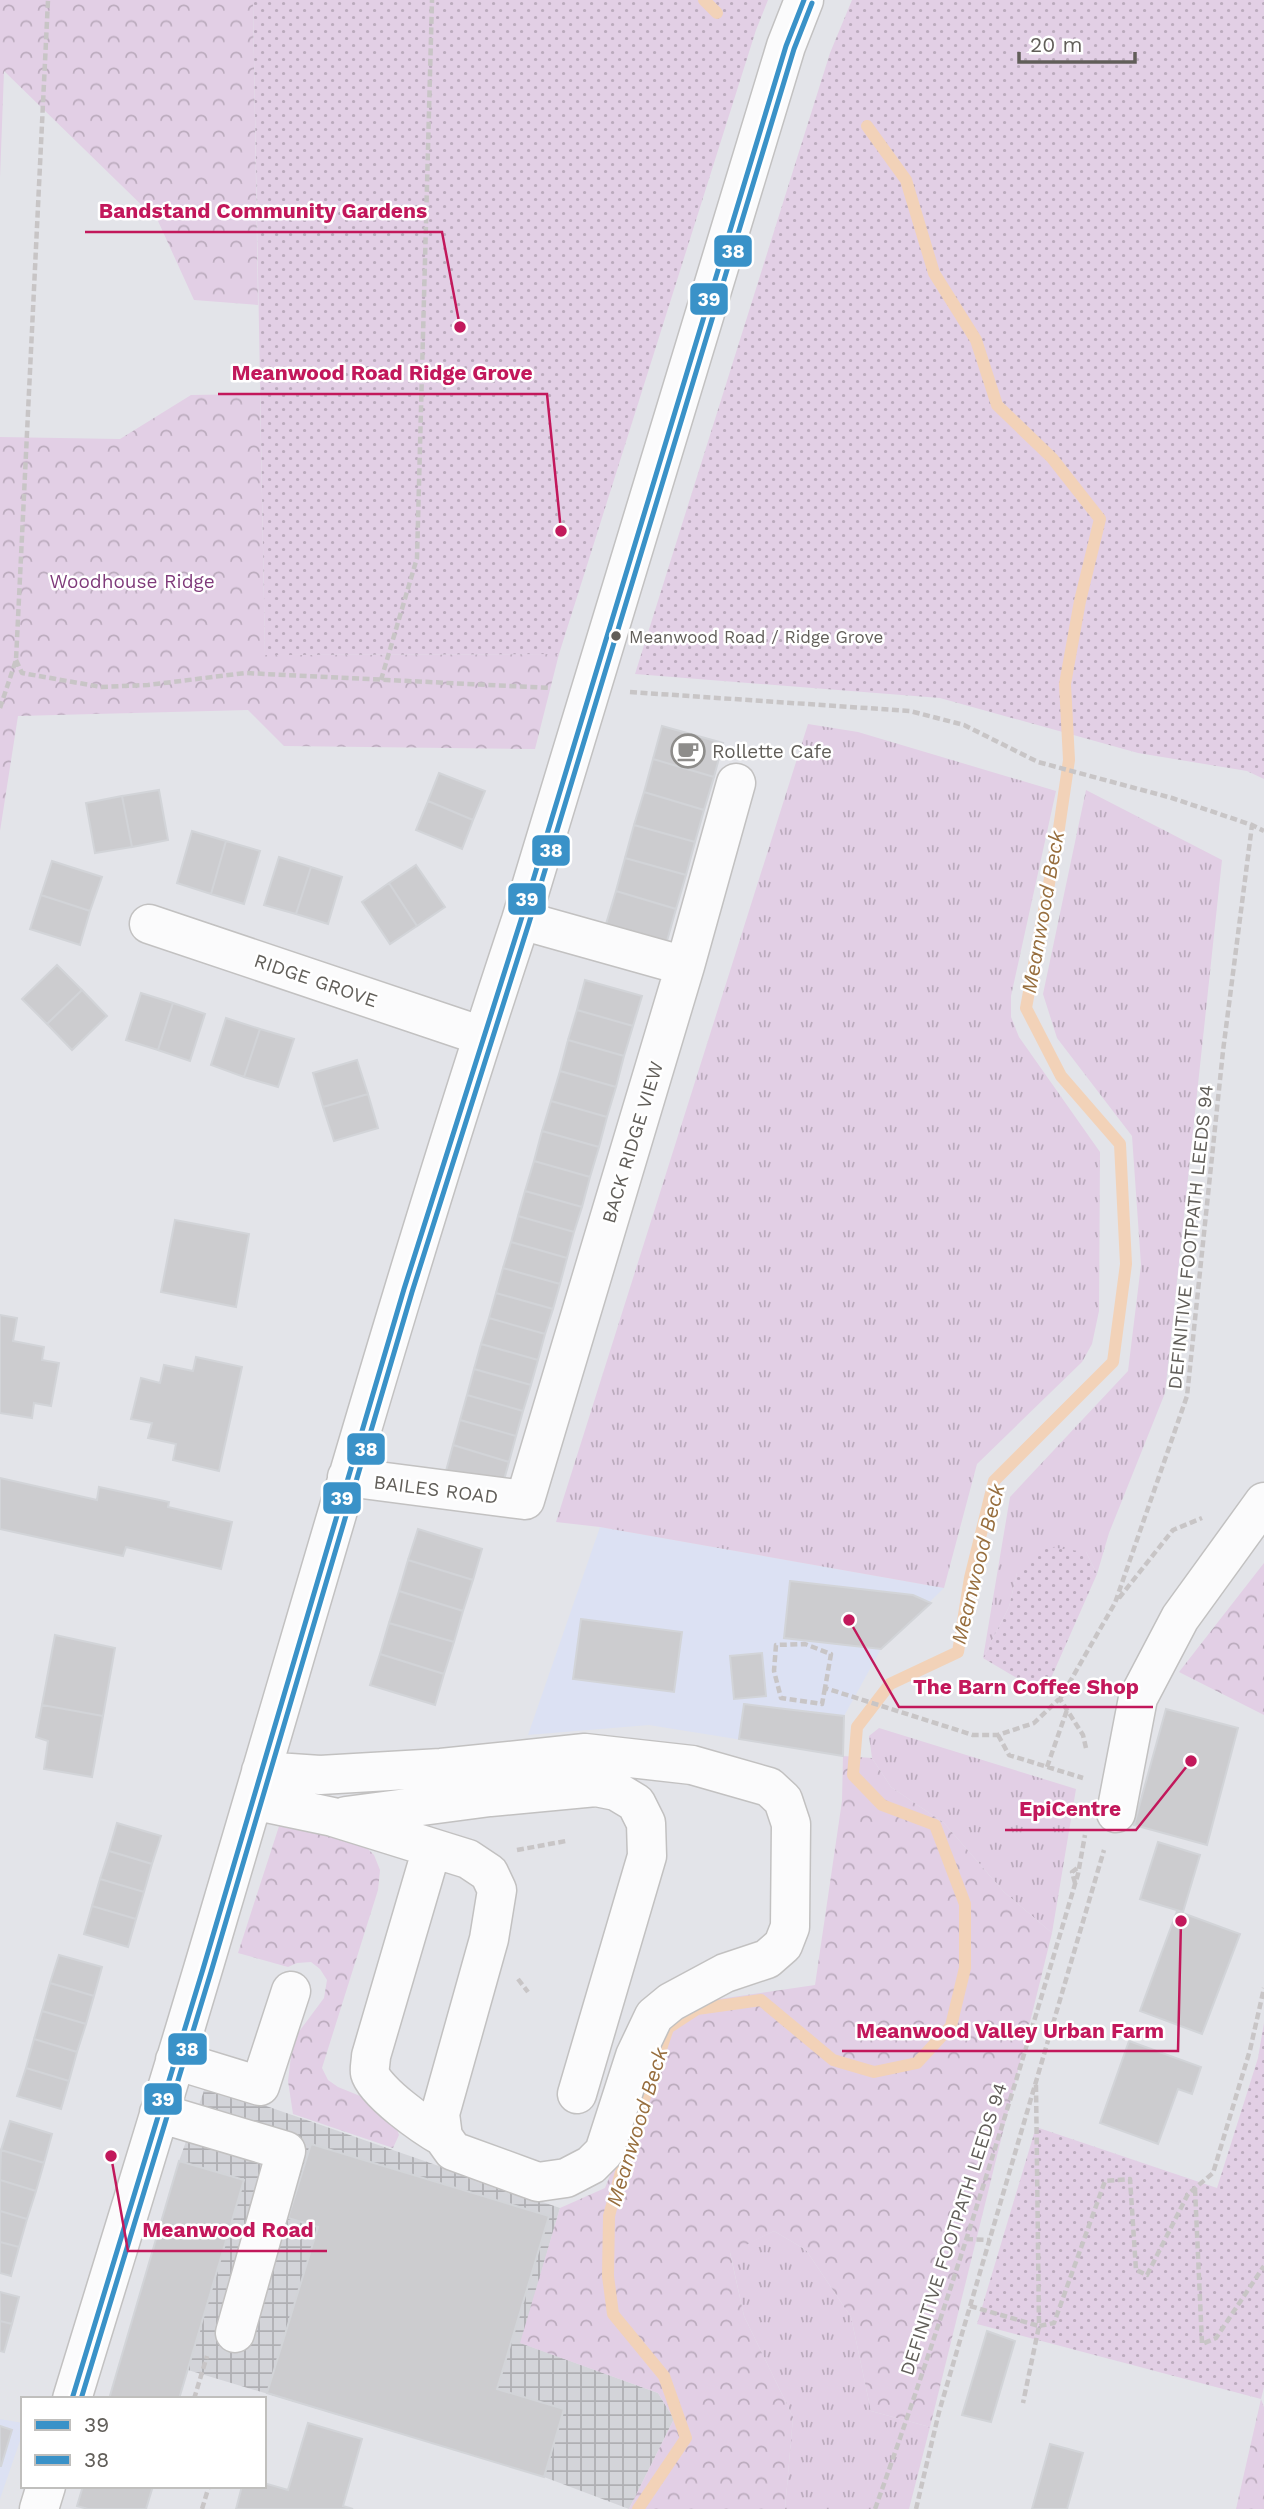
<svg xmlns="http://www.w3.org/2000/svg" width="1264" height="2509" font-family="'Work Sans',sans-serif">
	<defs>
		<pattern id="industrial-grid" width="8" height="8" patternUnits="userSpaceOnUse" patternTransform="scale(1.75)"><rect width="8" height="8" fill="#d3d4d9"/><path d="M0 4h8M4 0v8" fill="none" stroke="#afafb3"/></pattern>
		<pattern id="grass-tufts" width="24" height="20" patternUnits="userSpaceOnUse" patternTransform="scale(1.75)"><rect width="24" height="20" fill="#e2cfe5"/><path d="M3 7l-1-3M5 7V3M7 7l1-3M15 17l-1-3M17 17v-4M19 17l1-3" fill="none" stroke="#bbabbd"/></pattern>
		<pattern id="forest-crowns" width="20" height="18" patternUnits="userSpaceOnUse" patternTransform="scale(1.75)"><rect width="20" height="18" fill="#e2cfe5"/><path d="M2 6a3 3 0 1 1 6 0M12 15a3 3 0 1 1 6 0" fill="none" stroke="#bbabbd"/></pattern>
		<pattern id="park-dots" width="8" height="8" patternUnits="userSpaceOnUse" patternTransform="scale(1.75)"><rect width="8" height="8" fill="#e2cfe5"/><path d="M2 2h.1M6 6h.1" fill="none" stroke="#bbabbd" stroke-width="1.8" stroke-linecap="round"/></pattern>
	</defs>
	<rect width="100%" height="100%" fill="#e3e4e9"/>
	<!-- commercial -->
	<path fill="#dce1f3" d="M600,1527L944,1588L881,1649L844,1716L843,1756L649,1725L528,1735Z
		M0,2419L23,2423V2432L0,2499Z"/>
	<!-- industrial -->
	<path fill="url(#industrial-grid)" d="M206,2085L560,2208L521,2343L658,2393L674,2419L629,2509L544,2477L188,2370L244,2181L179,2161Z"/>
	<!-- grass -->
	<path fill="url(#grass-tufts)" d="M808,724L858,732L1056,791L1011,996V1017L1019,1037L1100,1152L1099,1311L1092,1344L1082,1362L977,1464L944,1588L600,1527L556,1522Z
		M1086,790L1222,860L1165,1393L1109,1533L1097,1574L1086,1552L1017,1573L1009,1607L983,1658L1010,1497L1128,1371L1141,1265L1132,1136L1057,1038L1043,994Z
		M879,1728L1076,1789L1052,1933L1004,1892L944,1823L891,1787L872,1758L869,1736Z
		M774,2231L806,2250L851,2317L871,2411L930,2427L909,2509H785L793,2417L744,2316L730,2252Z"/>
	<!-- forest -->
	<path fill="url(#forest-crowns)" d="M0,0H253L258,305L194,300L158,221L4,71L0,178Z
		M260,394L265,655L559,654L535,749L284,746L248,710L18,716L0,831V437L120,439L191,395Z
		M1264,1563V1715L1179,1672Z
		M843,1756L872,1758L891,1787L944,1823L1004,1892L1052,1933L930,2427L871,2411L851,2317L806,2250L774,2231L730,2253L744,2316L793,2417L785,2509H629L674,2419L658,2393L520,2343L560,2208L605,2188L669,2025L719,1999L815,1985L842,1801Z
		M282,1817L363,1844L374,1855L380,1870L378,1890L322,2068L328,2080L338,2087L375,2102L396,2126L399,2135L393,2148L293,2114L288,2081L291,2056L298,2033L324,1998L327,1980L320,1969L311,1962L297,1963L288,1967L238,1953Z
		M1261,2399L1264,2407V2509H1236Z"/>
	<!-- park -->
	<path fill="url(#park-dots)" d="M253,0H768L756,30L559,654L265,655Z
		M852,0H1264V779L1247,771L1138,753L940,698L635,674L830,53Z
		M1042,1546L1086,1552L1097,1574L1044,1694L983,1658L1009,1607L1017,1573Z
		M1264,2023V2387L1261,2399L977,2324L1036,2127L1217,2188L1258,2058Z"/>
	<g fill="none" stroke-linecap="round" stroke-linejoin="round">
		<!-- stream -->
		<path stroke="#f2d2b8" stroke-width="12" d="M704,0L717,13
			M638,2509L686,2438L664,2376L613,2314L608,2276L609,2216L627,2150L668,2028L697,2009L761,2000L833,2060L874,2072L917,2063L951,2026L965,1968V1904L935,1825L882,1805L853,1775L857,1727L890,1684L958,1652L970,1578L994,1481L1113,1362L1126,1264L1120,1144L1061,1076L1026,1008L1058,835L1069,760L1065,684L1080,601L1100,519L1052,458L997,405L976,340L934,273L906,180L867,126"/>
	</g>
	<!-- building -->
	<path fill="#cccccf" stroke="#d2d4d8" stroke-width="2" d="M662,726L723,743L714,777L653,759Z
		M653,759L714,777L704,810L644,792Z
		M439,773L485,791L473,820L428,801Z
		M159,790L168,840L132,847L122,796Z
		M644,792L704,810L695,842L634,825Z
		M122,796L132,847L95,853L86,803Z
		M428,801L473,820L462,849L416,830Z
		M634,825L695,842L686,875L625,858Z
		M192,831L226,841L211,894L177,883Z
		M226,841L260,851L244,904L211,894Z
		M279,857L311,867L296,914L264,905Z
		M625,858L686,875L676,909L616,891Z
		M52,861L102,877L90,911L41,895Z
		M416,865L445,907L417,926L389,883Z
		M311,867L342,877L328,924L296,914Z
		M389,883L417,926L390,944L362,902Z
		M616,891L676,909L667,941L606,924Z
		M41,895L90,911L80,945L30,929Z
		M57,965L82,990L47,1024L22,999Z
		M585,980L642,996L633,1026L577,1010Z
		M82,990L107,1016L72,1050L47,1024Z
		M141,993L173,1003L158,1050L126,1040Z
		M173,1003L205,1014L190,1061L158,1050Z
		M577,1010L633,1026L624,1056L568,1040Z
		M226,1018L260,1029L244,1077L211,1065Z
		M260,1029L294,1039L278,1087L244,1077Z
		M568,1040L624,1056L616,1087L560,1071Z
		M357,1060L368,1094L323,1107L313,1073Z
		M560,1071L616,1087L607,1117L551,1101Z
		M368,1094L378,1128L334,1141L323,1107Z
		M551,1101L607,1117L599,1147L542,1131Z
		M542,1131L599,1147L590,1177L534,1161Z
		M534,1161L590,1177L582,1207L525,1191Z
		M525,1191L582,1207L574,1232L518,1216Z
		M518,1216L574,1232L567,1258L511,1242Z
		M175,1220L249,1234L236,1307L161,1292Z
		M511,1242L567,1258L560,1284L503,1268Z
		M503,1268L560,1284L553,1309L496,1293Z
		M496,1293L553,1309L545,1334L489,1318Z
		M0,1315L17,1318L13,1341L44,1347L42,1360L59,1363L51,1406L34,1403L32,1418L0,1413Z
		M489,1318L545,1334L538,1360L481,1344Z
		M481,1344L538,1360L531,1385L474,1369Z
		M196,1357L242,1367L219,1471L173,1460L176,1444L148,1438L152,1423L131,1419L141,1378L160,1383L164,1365L193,1371Z
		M474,1369L531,1385L523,1411L467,1395Z
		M467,1395L523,1411L516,1436L460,1420Z
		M460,1420L516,1436L509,1462L453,1445Z
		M453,1445L509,1462L502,1487L446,1471Z
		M0,1478L97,1500L99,1487L169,1502L168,1507L232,1522L221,1569L126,1547L123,1556L0,1529Z
		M418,1529L482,1549L473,1580L408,1560Z
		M408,1560L473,1580L463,1611L399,1591Z
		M790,1581L913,1595L931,1603L881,1649L784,1638Z
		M399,1591L463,1611L454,1642L389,1623Z
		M581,1619L682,1632L674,1692L573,1679Z
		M389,1623L454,1642L444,1674L380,1654Z
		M55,1635L115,1648L103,1716L42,1705Z
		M762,1653L766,1696L734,1699L730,1656Z
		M380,1654L444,1674L435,1705L370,1685Z
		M744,1704L844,1716L843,1756L739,1739Z
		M42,1705L103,1716L92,1777L44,1769L48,1741L36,1737Z
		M1166,1709L1238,1728L1207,1845L1134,1825Z
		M117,1823L161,1836L152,1864L109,1851Z
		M1158,1842L1200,1855L1183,1912L1140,1899Z
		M109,1851L152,1864L144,1892L100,1879Z
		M100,1879L144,1892L136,1919L92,1906Z
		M92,1906L136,1919L128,1947L84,1934Z
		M1177,1911L1240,1934L1202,2034L1140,2011Z
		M59,1955L102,1967L94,1996L50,1983Z
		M50,1983L94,1996L86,2024L42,2011Z
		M42,2011L86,2024L77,2052L34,2039Z
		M34,2039L77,2052L69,2081L26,2068Z
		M1129,2041L1201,2067L1192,2094L1178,2089L1158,2144L1100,2123Z
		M26,2068L69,2081L61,2109L17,2096Z
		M10,2121L52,2134L44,2163L1,2150Z
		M311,2144L549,2216L497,2389L564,2409L544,2477L267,2393L318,2227L288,2218Z
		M1,2150L44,2163L36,2191L0,2180Z
		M179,2161L244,2180L179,2399H109Z
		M0,2180L36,2191L27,2219L0,2211Z
		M0,2211L27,2219L19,2247L0,2242Z
		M0,2242L19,2247L11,2276L0,2273Z
		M0,2292L19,2297L12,2324L0,2321Z
		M0,2321L12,2324L4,2352L0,2351Z
		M987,2331L1015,2341L991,2422L962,2415Z
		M308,2423L362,2439L343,2506L353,2509H236L242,2486H264V2483L288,2490Z
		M0,2426L12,2430L1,2466H0Z
		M1050,2444L1083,2453L1067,2509H1032Z
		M83,2486H153L146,2509H88L77,2506Z"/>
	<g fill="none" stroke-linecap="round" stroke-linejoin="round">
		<defs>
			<path id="minor" d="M521,920L685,966
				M149,924L482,1036
				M347,1477L525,1500L685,966L736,783
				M253,1800L333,1817L468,1859L489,1873L497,1890L489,1939L440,2114L443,2137L453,2151L538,2182L566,2178L591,2165L604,2152L635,2056L654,2016L671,2002L725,1973L767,1959L783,1945L790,1927L791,1824L783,1800L769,1787L692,1765L585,1753L441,1768L320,1775L261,1771
				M1116,1813L1138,1698L1180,1618L1264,1502
				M346,1816L490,1797L596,1787L616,1791L636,1803L646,1823L647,1856L577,2094
				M432,1848L371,2056C371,2061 369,2069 370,2073C375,2092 425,2127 443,2137
				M175,2060L260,2086L291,1991
				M159,2113L286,2151L235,2333
				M72,2399C122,2235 173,2072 221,1908C319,1578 412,1247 521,920L786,46L804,0
				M39,2509L46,2486"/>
		</defs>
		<!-- minor casing -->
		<use href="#minor" stroke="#c2c1c1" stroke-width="41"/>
		<!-- path -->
		<path stroke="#c8c5c6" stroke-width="4.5" stroke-dasharray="7 3.5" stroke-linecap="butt" d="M16,660L22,673L101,687L148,685L245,673L551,688
			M381,680L417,558L432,0
			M630,692L910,711L964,725L1038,762L1172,798L1252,825L1264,831
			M0,708L16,660L48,0
			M1119,1598L1173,1530L1202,1518
			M825,1688L822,1704L781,1698L774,1671L776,1645L805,1644L831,1654L825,1688L973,1735H998L1034,1723L1059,1699
			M998,1735L1009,1755L1083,1778
			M1086,1748L1083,1735L1060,1699L1115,1603L1187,1396L1223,1051L1252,825
			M1047,1767L1067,1710
			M517,1850L566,1841
			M1075,1883L1072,1872L1079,1867
			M518,1979L528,1992
			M1036,2085L1039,2326L1054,2323L1105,2181L1130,2179L1136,2270L1147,2275L1188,2194L1213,2173L1250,2050L1264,1988
			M1195,2189L1202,2344L1216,2338L1264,2266
			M966,2239L990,2240
			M970,2306L1039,2326L1023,2403
			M194,2399L207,2356
			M202,2509L209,2486
			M875,2509C950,2300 1015,2087 1078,1874L1085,1835
			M916,2509L939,2412L1104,1850"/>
		<!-- minor -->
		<use href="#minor" stroke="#fbfbfc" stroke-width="38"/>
		<defs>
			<path id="bus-1" d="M72,2399L203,1969L404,1289L521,920L786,46L804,0"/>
			<path id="bus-2" d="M81,2399L211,1972L412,1292L529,923L794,49L812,3"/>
		</defs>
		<!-- bus-1 casing -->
		<use href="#bus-1" stroke="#fff" stroke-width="10"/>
		<!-- bus-2 casing -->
		<use href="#bus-2" stroke="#fff" stroke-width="10"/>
		<!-- bus-1 -->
		<use href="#bus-1" stroke="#3a92c8" stroke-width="5"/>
		<!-- bus-2 -->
		<use href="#bus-2" stroke="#3a92c8" stroke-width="5"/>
	</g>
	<!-- icons -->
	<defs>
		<symbol id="cafe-ring" viewBox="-11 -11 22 22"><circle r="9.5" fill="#fff" stroke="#8e8d8b" stroke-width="1.5"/><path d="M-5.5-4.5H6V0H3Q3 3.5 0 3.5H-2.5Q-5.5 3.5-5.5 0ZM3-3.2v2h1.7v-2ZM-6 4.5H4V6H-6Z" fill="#8e8d8b"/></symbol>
	</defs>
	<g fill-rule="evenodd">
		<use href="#cafe-ring" x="669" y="732" width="38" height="38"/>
	</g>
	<!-- markers -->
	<circle fill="#615e59" stroke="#fff" stroke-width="2.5" cx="616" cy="636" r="6"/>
	<g text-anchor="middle" stroke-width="5" stroke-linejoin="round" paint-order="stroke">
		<!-- bus labels -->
		<g font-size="17" fill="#615e59" stroke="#fff" text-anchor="start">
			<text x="629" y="643">Meanwood Road / Ridge Grove</text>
		</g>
		<!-- park labels -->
		<g font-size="19" fill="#7f3a7a" stroke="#fff">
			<text x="132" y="588">Woodhouse Ridge</text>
		</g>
		<!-- poi labels -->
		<g font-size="19" fill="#615e59" stroke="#fff" text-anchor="start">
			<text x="712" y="758">Rollette Cafe</text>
		</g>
		<!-- street labels -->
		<g font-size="19" fill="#615e59" stroke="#fff">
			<text transform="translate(316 980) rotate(19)" y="7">RIDGE GROVE</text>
			<text transform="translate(632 1142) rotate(-73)" y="7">BACK RIDGE VIEW</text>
			<text transform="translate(1190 1237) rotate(-84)" y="7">DEFINITIVE FOOTPATH LEEDS 94</text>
			<text transform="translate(436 1489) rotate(7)" y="7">BAILES ROAD</text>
			<text transform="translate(953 2229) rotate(-72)" y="7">DEFINITIVE FOOTPATH LEEDS 94</text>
		</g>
		<!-- water labels -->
		<g font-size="21" font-style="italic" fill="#976e3e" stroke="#fff">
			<text transform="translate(1043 912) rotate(-80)" y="7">Meanwood Beck</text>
			<text transform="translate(978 1564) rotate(-76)" y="7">Meanwood Beck</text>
			<text transform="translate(637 2127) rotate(-73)" y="7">Meanwood Beck</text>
		</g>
	</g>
	<!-- callouts -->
	<path fill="none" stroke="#c2185b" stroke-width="2.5" d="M460 327L442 232H85M561 531L547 394H218M849 1620L899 1707H1153M1191 1761L1136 1830H1005M1181 1921L1178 2051H842M111 2156L128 2251H327"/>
	<g fill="#c2185b" stroke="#fff" stroke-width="2.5">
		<circle cx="460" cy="327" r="7"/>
		<circle cx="561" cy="531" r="7"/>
		<circle cx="849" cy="1620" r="7"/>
		<circle cx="1191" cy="1761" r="7"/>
		<circle cx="1181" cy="1921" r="7"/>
		<circle cx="111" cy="2156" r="7"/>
	</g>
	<g font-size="21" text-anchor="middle" font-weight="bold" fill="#c2185b" stroke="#fff" stroke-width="5" stroke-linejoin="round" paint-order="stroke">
		<text x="263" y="218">Bandstand Community Gardens</text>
		<text x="382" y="380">Meanwood Road Ridge Grove</text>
		<text x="1026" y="1694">The Barn Coffee Shop</text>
		<text x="1070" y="1816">EpiCentre</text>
		<text x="1010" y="2038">Meanwood Valley Urban Farm</text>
		<text x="228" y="2237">Meanwood Road</text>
	</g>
	<g stroke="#fff" stroke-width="2.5">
		<rect x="713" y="234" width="40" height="34" rx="7" fill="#3a92c8"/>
		<rect x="689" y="282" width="40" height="34" rx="7" fill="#3a92c8"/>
		<rect x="531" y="834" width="40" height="33" rx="7" fill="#3a92c8"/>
		<rect x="507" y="882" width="40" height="34" rx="7" fill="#3a92c8"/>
		<rect x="346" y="1432" width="40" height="34" rx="7" fill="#3a92c8"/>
		<rect x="322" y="1481" width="40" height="34" rx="7" fill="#3a92c8"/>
		<rect x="167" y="2032" width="41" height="34" rx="7" fill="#3a92c8"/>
		<rect x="143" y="2082" width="40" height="34" rx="7" fill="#3a92c8"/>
	</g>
	<g font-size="19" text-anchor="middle" font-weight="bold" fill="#fff">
		<text x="733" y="258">38</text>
		<text x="709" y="306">39</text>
		<text x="551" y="857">38</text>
		<text x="527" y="906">39</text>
		<text x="366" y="1456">38</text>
		<text x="342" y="1505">39</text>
		<text x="187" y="2056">38</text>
		<text x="163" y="2106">39</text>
	</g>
	<!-- legend -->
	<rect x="21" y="2397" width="245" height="91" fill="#ffffff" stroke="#c0bfbd" stroke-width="2"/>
	<rect x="35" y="2420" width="35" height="10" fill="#3a92c8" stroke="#c0bfbd" stroke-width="2"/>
	<text x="84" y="2432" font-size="21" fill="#615e59">39</text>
	<rect x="35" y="2455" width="35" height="10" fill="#3a92c8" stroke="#c0bfbd" stroke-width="2"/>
	<text x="84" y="2467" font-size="21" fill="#615e59">38</text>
	<!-- scale -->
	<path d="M1019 52v10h116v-10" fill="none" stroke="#615e59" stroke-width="3.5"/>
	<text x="1030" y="52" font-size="21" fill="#615e59" stroke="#ffffff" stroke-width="5" paint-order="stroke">20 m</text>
</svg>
